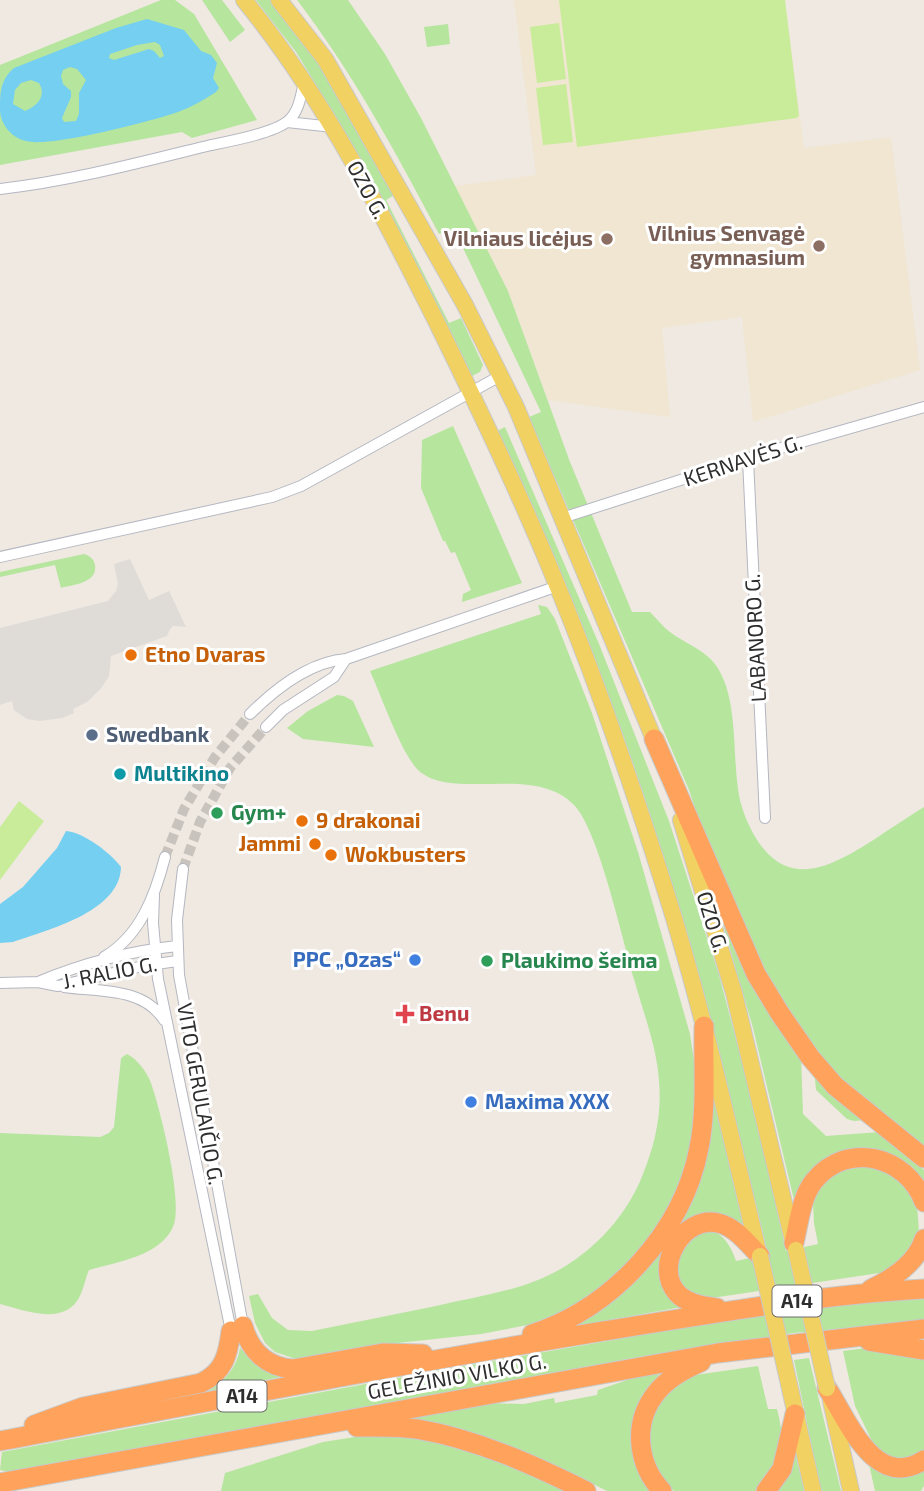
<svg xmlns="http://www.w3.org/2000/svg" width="924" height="1491" font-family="'Exo 2',sans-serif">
	<rect width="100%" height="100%" fill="#efe9e1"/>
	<!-- education -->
	<path fill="#f0e6d1" d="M514,0H785L804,148L891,137L920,370L753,422L742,317L662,328L670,417L548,400L508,291L455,186L536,175Z"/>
	<!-- green -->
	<path fill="#b6e59e" d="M161,0H175L194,14L257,120L192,138L182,132L0,165V65Z
		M202,0H222L245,30L230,42Z
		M256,0H270C322,58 357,127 396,194L386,200L449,323L461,318L483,365L480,372L472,376L383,201L339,122L296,52Z
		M297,0H348L385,54L421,118L508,291L570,462L632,612H650C655,617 660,623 665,628C684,645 710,649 721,674C737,705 733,754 738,789C740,807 749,828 759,843C793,891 836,863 875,839C891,828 908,817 924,807V1147L837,1078L781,1009L715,867L689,790L529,417L541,412L454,229L439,234C396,153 353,73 297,0Z
		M448,24L450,44L427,47L424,27Z
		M453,426L522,583L462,602L463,594L471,590L455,552L451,553L445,541H443L421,488L422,440Z
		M505,427L599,644L669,821L719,975L753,1104L786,1251L818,1244L814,1223L813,1203L817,1190L830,1177L849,1166H866L898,1176L917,1204L919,1232L915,1246L886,1272L705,1299L696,1297L678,1282L676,1261C682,1253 687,1239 697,1234C718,1223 731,1245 736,1261L768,1254C729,1091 689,928 635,769C596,654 545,543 497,431Z
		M84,554C90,556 94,559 95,565C98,583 73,585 61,588L55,565L0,577V572Z
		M538,605L547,607L555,619L592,713L638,852L690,1034L697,1081L691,1165L650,1243L590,1299L538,1323L481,1334L370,1346L299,1360L275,1352L265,1343L255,1323L249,1296L258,1294L272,1318L288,1330L312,1331C353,1323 395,1314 436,1306C470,1298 506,1293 538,1280C585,1261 625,1221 643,1174C655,1144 662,1114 659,1081C657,1047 643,1012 634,979C622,939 599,831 574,805C534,763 452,802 418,770C401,753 381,695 370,671L541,614Z
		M337,695L344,696L353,701L374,747L303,739L287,728L308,711Z
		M714,893L801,1055L803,1114L826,1136L880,1132L924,1170V1181C908,1161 888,1152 863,1148L794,1200L753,1028Z
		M127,1054C137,1059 147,1072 151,1083C160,1109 184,1203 173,1227C160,1256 117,1262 89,1270C85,1279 83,1293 77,1301C60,1325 23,1310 0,1304V1133L100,1137L109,1133L114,1127L121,1058Z
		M814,1069L866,1120L854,1121L847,1119L816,1090Z
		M710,1081L744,1230L719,1217L666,1252L687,1306L570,1327L596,1313L619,1297L640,1277L663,1251Z
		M924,1299V1321L793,1333L644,1356L9,1472L0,1470L2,1452L435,1371L740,1318L831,1305Z
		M873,1347L924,1357V1450L901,1462L879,1450L872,1441L855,1406L843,1351Z
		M240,1348L254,1362L291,1375L208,1391C225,1382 237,1367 240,1348Z
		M809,1358L841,1491H821L794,1360Z
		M758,1366L768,1409H777C788,1453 780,1455 758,1491H674L666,1484L651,1462L648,1427L666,1390L695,1375Z
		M660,1374C617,1418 635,1440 652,1491H607L559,1467L508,1447L403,1419L486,1403L524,1404L554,1398L555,1403L597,1395L598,1390L636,1377Z
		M396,1436C460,1444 510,1466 568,1491H221L225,1473L323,1442L355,1437Z
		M793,1444L804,1491H776Z
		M869,1464L924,1468V1486L921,1491H875Z"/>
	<!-- pitch -->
	<path fill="#c9ec9a" d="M559,0H785L799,115L797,118L577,147Z
		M559,23L566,79L537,83L530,27Z
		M566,84L573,142L543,145L536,88Z
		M19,801L44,821L0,880V827Z"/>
	<!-- plaza -->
	<path fill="#dfdcd8" d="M130,559L149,600L169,591L186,627L173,626L170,629L167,636L111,656L109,676L102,687L87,702L73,709L74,713L62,718L40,721L27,719L14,710L12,701L0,705V628L108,601L116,591L118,584L114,564Z"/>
	<!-- water -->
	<path fill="#75cff0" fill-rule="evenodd" d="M147,19L184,30L201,51L211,55L217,63L213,78L219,88L216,92C204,100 191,107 178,112C152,121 50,148 26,141C12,138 1,125 0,111C0,93 0,80 14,68L116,28ZM155,42L160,45L164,56L160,58L154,51L149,49L114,60L109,58L110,54L137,45ZM70,67L77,69L86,80L79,93V114L76,121L64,122L62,118L71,97V91L63,84L61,76L63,70ZM31,80L39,83C47,96 37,106 25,111L13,104L15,90L21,83Z
		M66,831C83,832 111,853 121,867C120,912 47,930 13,942L0,943V904L23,887L57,848Z"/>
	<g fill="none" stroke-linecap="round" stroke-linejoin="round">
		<!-- street-tunnel -->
		<path stroke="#c8c4bd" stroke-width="10" stroke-dasharray="10 5" stroke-linecap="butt" d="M165,857L184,809L215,757L250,714
			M183,869L200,822L230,768L266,727"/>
		<defs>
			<path id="street" d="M287,122L333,127
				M0,189C71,181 142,162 211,145C231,141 274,133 288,121C299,112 301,95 304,82
				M748,459L765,818
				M562,518L774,450L924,407
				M0,557L272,497L301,486L500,376
				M250,714C276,688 309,662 346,659L558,586
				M266,727L283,710L334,677L346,659
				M183,869L177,920L179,975L243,1326
				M154,895L153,923L158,979L231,1331
				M104,957C140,936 155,896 165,857
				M38,982C81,964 131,951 177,946
				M0,983L38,982L58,986L143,966L177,961
				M64,987C99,992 143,987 164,1020"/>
			<path id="primary" d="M244,0C324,98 381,211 437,323C479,409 521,496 557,585C598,685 633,787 665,889C703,1009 730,1133 759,1255
				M279,0L325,59L465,305L516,407L658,749
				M681,820L734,993L793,1241
				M791,1393L813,1491
				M831,1401L851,1491"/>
			<path id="highway" d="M654,739L756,974L779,1012L810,1057L835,1086L924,1158
				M794,1243C799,1223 801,1197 814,1181C847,1140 907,1156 924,1202
				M871,1289C892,1279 917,1263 924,1239
				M717,1308C704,1306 687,1304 677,1293C653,1266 683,1215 718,1223C736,1227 748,1244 760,1256
				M243,1326C250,1351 267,1367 293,1369L383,1353L423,1354
				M532,1334C613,1308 683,1232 699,1148C707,1109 703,1066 704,1026
				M869,1341L924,1350
				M827,1388C848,1421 875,1491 924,1460
				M34,1425L83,1407L201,1383C224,1372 228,1355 231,1331
				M357,1427C377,1427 397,1426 417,1429C476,1439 534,1465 586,1491
				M0,1441C201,1403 402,1364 604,1331C710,1314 817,1295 924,1289
				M0,1483L718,1353L924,1329
				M662,1491C637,1464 632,1422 657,1392C668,1378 685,1369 701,1362
				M766,1491L782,1469L795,1414"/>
		</defs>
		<!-- street casing -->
		<use href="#street" stroke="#b4b7c1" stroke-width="12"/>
		<!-- primary casing -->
		<use href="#primary" stroke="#c9c9c9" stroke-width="18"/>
		<!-- highway casing -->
		<use href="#highway" stroke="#c9c9c9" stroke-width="21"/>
		<!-- street -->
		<use href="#street" stroke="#fff" stroke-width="10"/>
		<!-- primary -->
		<use href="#primary" stroke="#f2d163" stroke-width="16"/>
		<!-- highway -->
		<use href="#highway" stroke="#ffa35c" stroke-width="19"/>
		<defs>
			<path id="primary-bridge" d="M796,1250L827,1388
				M760,1256L791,1393"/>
		</defs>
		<!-- primary-bridge casing -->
		<use href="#primary-bridge" stroke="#c9c9c9" stroke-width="18" stroke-linecap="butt"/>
		<!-- primary-bridge -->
		<use href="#primary-bridge" stroke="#f2d163" stroke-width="16"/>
	</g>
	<!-- markers -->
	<g fill="#8d6e63" stroke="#fff" stroke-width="2.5">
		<circle cx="607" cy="239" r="7"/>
		<circle cx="819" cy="246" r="7"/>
	</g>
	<g fill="#e8710a" stroke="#fff" stroke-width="2.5">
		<circle cx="131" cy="655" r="7"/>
		<circle cx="302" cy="821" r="7"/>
		<circle cx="315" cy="844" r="7"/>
		<circle cx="331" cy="855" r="7"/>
	</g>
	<circle fill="#5c6f8a" stroke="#fff" stroke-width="2.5" cx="92" cy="735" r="7"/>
	<circle fill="#0f9aa8" stroke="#fff" stroke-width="2.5" cx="120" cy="774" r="7"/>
	<g fill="#2e9e5b" stroke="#fff" stroke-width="2.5">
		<circle cx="217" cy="813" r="7"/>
		<circle cx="487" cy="961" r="7"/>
	</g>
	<g fill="#3f7fe0" stroke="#fff" stroke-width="2.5">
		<circle cx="415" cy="960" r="7"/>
		<circle cx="471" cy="1102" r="7"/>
	</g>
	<path fill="#e0444e" stroke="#fff" stroke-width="2.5" d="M401.5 1003.5h7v7h7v7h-7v7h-7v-7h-7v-7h7z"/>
	<g text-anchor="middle" stroke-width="6" stroke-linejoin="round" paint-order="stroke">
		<!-- shield labels -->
		<g fill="#fff" stroke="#6d6d6d" stroke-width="2">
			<rect x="772.5" y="1285.5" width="49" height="31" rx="5"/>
			<rect x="217.5" y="1380.5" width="49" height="31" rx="5"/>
		</g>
		<g font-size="19" font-weight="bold" fill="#2e2e2e">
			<text x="797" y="1308">A14</text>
			<text x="242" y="1403">A14</text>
		</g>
		<!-- street labels -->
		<g font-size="21" fill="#2e2e2e" stroke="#fff">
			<text transform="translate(367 190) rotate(62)" y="7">OZO G.</text>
			<text transform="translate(743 461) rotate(-18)" y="7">KERNAVĖS G.</text>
			<text transform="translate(756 638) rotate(-93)" y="7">LABANORO G.</text>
			<text transform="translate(712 922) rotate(73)" y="7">OZO G.</text>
			<text transform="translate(110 973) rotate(-11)" y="7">J. RALIO G.</text>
			<text transform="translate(200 1094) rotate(80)" y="7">VITO GERULAIČIO G.</text>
			<text transform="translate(457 1377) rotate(-10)" y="7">GELEŽINIO VILKO G.</text>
		</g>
		<!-- education labels -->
		<g font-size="21" font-weight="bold" fill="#785e54" stroke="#fff" text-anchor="end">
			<text x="805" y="241">Vilnius Senvagė<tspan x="805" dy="24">gymnasium</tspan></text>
			<text x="593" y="246">Vilniaus licėjus</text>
		</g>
		<!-- food labels -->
		<g font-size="21" font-weight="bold" fill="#c56008" stroke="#fff" text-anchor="start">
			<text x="145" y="662">Etno Dvaras</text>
			<text x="316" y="828">9 drakonai</text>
			<text x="301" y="851" text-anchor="end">Jammi</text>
			<text x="345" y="862">Wokbusters</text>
		</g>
		<!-- service labels -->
		<g font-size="21" font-weight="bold" fill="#4e5e75" stroke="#fff" text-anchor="start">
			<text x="106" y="742">Swedbank</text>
		</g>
		<!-- culture labels -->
		<g font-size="21" font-weight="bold" fill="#0d838f" stroke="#fff" text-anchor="start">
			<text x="134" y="781">Multikino</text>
		</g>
		<!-- leisure labels -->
		<g font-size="21" font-weight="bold" fill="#27864d" stroke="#fff" text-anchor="start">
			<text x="231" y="820">Gym+</text>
			<text x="501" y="968">Plaukimo šeima</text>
		</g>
		<!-- shop labels -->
		<g font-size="21" font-weight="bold" fill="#366cbe" stroke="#fff" text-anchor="end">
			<text x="401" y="967">PPC „Ozas“</text>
			<text x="485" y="1109" text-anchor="start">Maxima XXX</text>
		</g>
		<!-- health labels -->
		<g font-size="21" font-weight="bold" fill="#be3a42" stroke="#fff" text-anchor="start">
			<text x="419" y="1021">Benu</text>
		</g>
	</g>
</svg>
